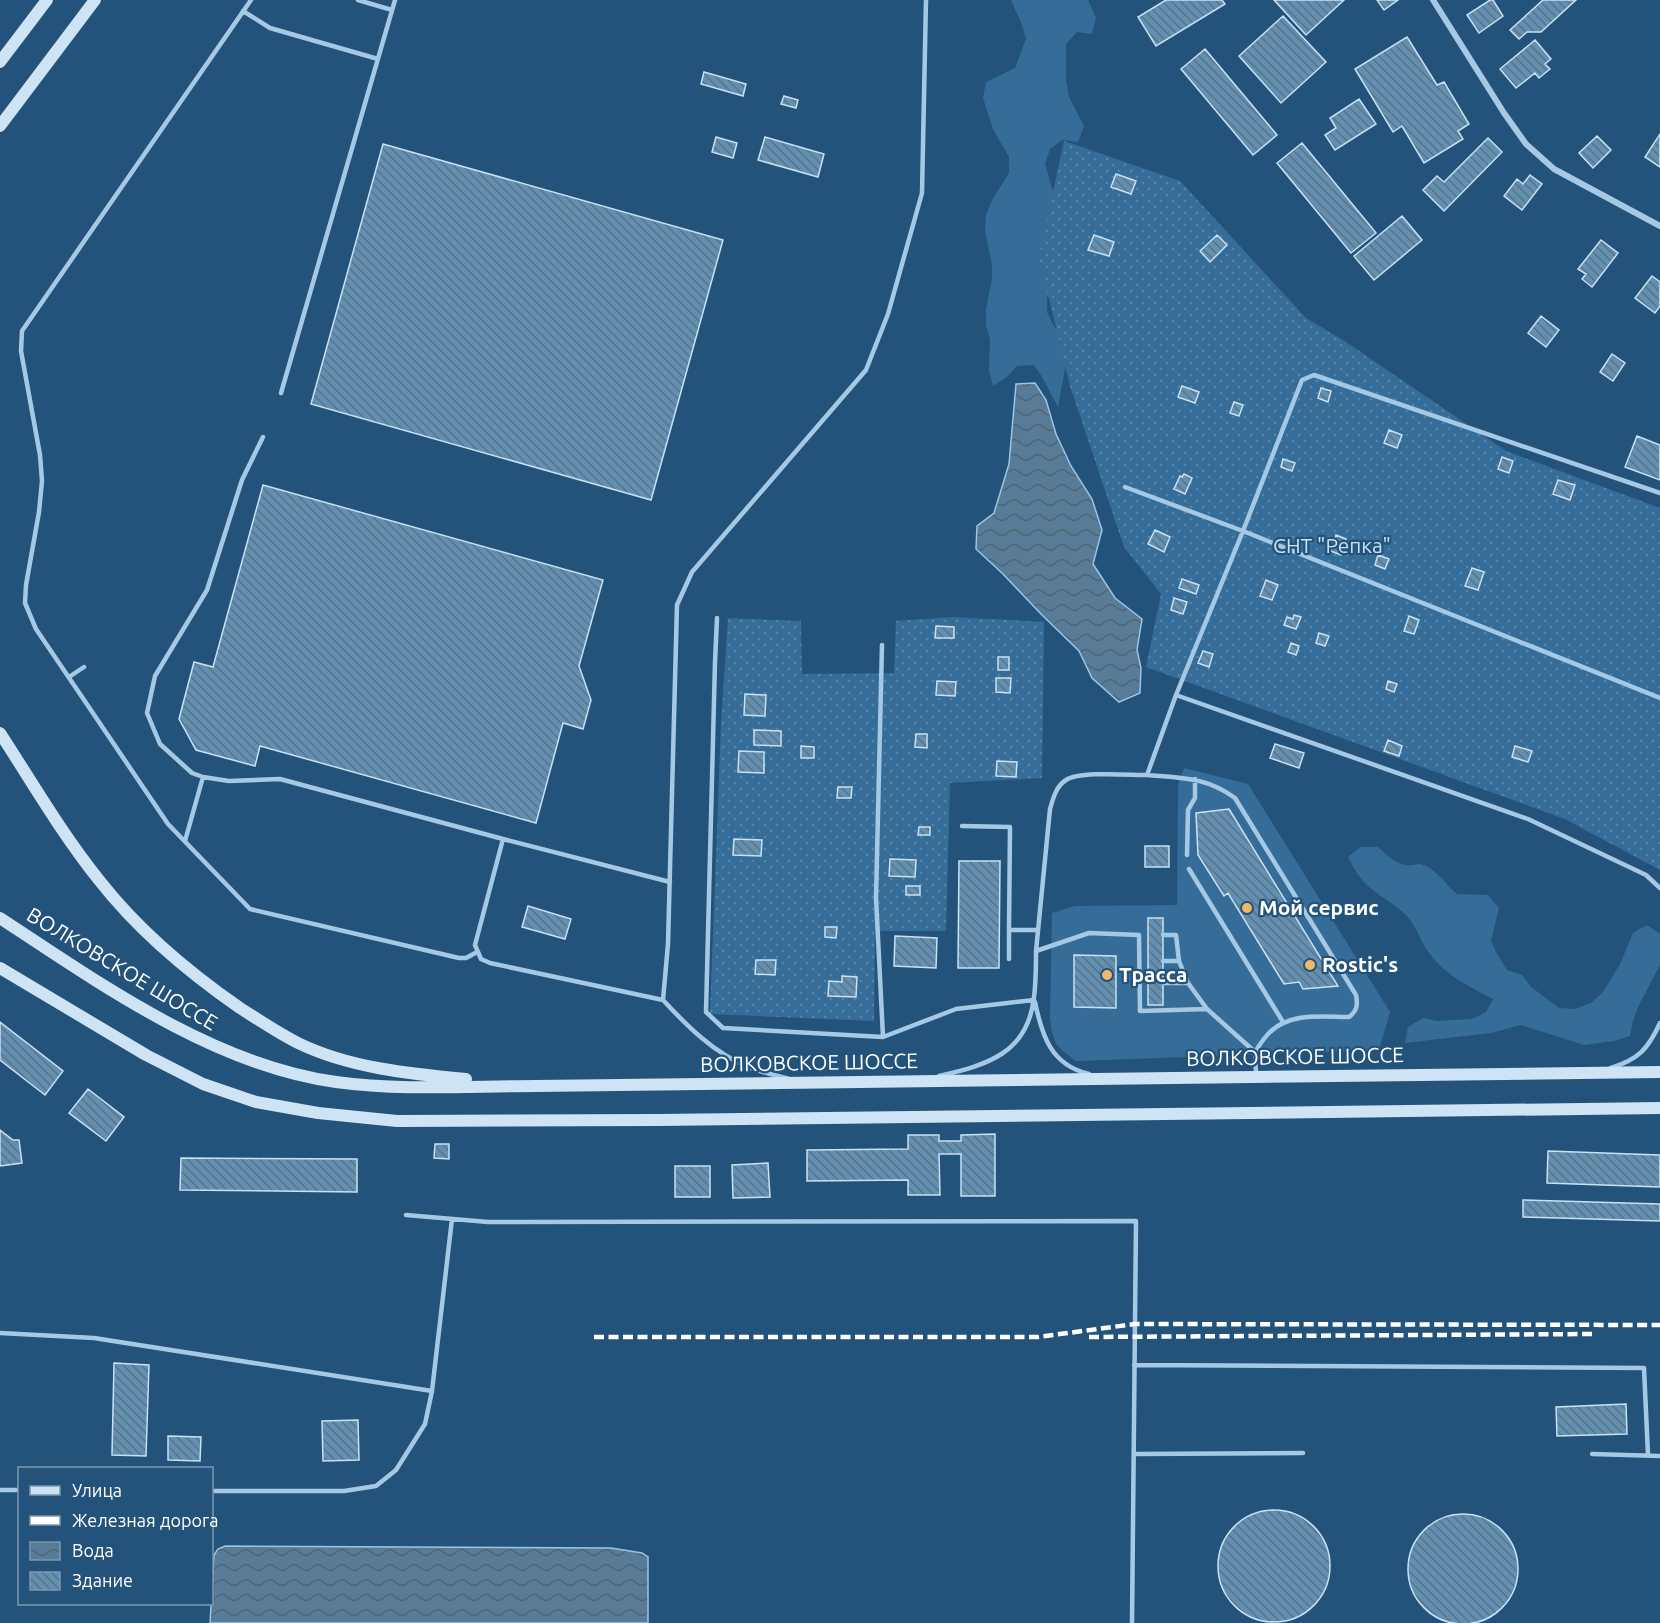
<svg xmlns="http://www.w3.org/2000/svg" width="1660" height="1623" font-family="Ubuntu,sans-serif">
	<defs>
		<pattern id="garden-dots" width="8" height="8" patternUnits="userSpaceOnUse" patternTransform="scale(1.5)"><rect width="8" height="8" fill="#366d98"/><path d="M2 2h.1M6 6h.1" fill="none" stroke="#5483a7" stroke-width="1.8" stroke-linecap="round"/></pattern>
		<pattern id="water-waves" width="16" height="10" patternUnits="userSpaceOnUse" patternTransform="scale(1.5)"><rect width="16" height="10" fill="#587c98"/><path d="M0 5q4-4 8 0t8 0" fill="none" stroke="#526472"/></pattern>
		<pattern id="building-back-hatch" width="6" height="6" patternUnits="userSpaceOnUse" patternTransform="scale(1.5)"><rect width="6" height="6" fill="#638fb0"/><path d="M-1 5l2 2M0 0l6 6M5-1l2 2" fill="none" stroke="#5a7488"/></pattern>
	</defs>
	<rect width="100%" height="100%" fill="#23537a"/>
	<!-- grass -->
	<path fill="#366d98" d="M1011,0H1088L1096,18L1092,34L1077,32L1066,44V80L1069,97L1084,126L1078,142L1062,140L1050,149L1045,164L1059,213L1062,300L1047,296V312L1055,328L1066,340L1067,358L1058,407L1041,375L1034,365L1017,366L1007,377L993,386L989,370L990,340L986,325V309L992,279V264L985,231L986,215L992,200L1009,173V157L993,129L983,98L986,82L1015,68L1026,39L1022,25Z
		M1184,768L1248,784L1390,1012L1379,1050L1076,1061C1055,1046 1053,1043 1050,1017L1052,913L1075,906L1177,905L1178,785Z
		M1361,847H1378C1386,854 1395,864 1406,865C1410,866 1415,864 1420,864C1435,867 1446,885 1457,894L1488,895L1499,908L1491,941L1497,954L1507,970L1522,975L1531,987L1559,1008L1575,1009L1591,1003L1603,992L1620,964L1633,933L1647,925L1660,934V965L1638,1007L1633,1021L1630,1036L1614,1041L1584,1045L1521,1025L1491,1033L1405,1043L1408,1027L1423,1018L1437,1021L1472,1019L1486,1012L1493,999C1468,986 1443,974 1427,950C1419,938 1416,925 1406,915C1394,903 1378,896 1366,884C1358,876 1353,867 1348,857Z"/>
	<!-- garden -->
	<path fill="url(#garden-dots)" d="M1064,141L1180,181L1306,318L1346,342L1506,451L1660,508V870L1565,819L1146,667L1161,594L1124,547L1070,386L1039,257Z
		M953,617L1044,622L1042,778L950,783L946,931H875L874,1021L710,1014L721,723L728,618L801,621L802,674L894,673L896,621Z"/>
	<!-- water -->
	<path fill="url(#water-waves)" stroke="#99c5e6" stroke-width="1.5" d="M1035,383L1046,400L1056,434L1071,466L1092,499L1102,530L1093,564L1115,598L1142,619L1137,650L1141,668L1140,693L1119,702L1092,678L1079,651L1041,614L1003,574L976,549L977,526L994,513L1009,464L1016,384Z
		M225,1546L611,1548L642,1553L648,1557V1623H210L214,1555L218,1549Z"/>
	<!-- building -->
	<path fill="url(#building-back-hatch)" stroke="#c8e1f4" stroke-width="1.5" d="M1166,0H1222L1225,4L1156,46L1138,17Z
		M1274,0H1344L1306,35Z
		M1377,0H1398L1384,10Z
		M1490,0H1493L1503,16L1479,33L1467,15Z
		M1543,0H1576L1541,32H1527L1519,39L1510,30Z
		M1283,16L1326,62L1281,103L1239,56Z
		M1407,37L1437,85L1444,82L1469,124L1458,131L1463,139L1424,163L1402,126L1393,132L1355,69Z
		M1535,40L1551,59L1545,64L1550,69L1539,78L1535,73L1516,88L1500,69Z
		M1205,49L1277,135L1253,155L1181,69Z
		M704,72L746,84L743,96L701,84Z
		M784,96L798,100L796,108L781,104Z
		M1359,99L1376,124L1335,150L1325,135L1336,128L1330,118Z
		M1660,134V167L1645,157Z
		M1597,136L1611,150L1593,168L1579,153Z
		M716,137L737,143L733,158L712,152Z
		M765,137L824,154L818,177L758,160Z
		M1488,138L1502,152L1444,211L1423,190L1437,176L1444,182Z
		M1302,143L1376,233L1351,253L1277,163Z
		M383,144L723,240L651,500L311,404Z
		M1116,174L1136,181L1131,194L1111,187Z
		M1530,175L1542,184L1522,210L1504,196L1517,179L1523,184Z
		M1402,216L1422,240L1374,280L1354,256Z
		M1094,235L1114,242L1109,256L1088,250Z
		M1217,235L1227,245L1210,262L1200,251Z
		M1601,240L1618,253L1592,287L1582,279L1586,274L1578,269Z
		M1652,276L1660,282V306L1655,313L1635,298Z
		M1541,316L1559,330L1546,347L1528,333Z
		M1612,354L1625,363L1613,381L1600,372Z
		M1182,386L1199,392L1195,403L1178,397Z
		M1321,388L1331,391L1328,402L1318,398Z
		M1234,402L1243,405L1239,416L1230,413Z
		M1389,430L1402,435L1397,448L1384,443Z
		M1637,436L1660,445V480L1625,467Z
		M1502,457L1513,461L1509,473L1498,469Z
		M1283,459L1295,463L1292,471L1281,467Z
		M1184,474L1192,478L1185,494L1174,489L1180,476L1182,477Z
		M1558,480L1575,485L1570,500L1553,494Z
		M263,485L603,580L579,666L591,700L583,729L563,723L536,823L260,746L255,766L196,750L179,719L194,662L213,667Z
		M1155,530L1170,537L1164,552L1148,544Z
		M1336,535L1346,539L1341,555L1331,551Z
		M1378,555L1389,559L1385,569L1375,565Z
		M1472,568L1484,572L1478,590L1465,586Z
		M1182,579L1199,585L1196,594L1179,588Z
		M1266,580L1278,585L1272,600L1260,596Z
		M1174,598L1187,602L1183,614L1171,610Z
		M1294,615L1301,617L1296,629L1284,625L1287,617L1293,619Z
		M1409,616L1419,620L1414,634L1404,631Z
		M936,626L954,627V638H935Z
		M1319,633L1329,636L1325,646L1316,643Z
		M1291,643L1299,646L1296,655L1288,652Z
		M1203,651L1213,654L1209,667L1198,663Z
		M998,657H1009V670H998Z
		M996,678H1011L1010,693L996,692Z
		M937,681L956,682L955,696L936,695Z
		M1388,681L1397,684L1394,692L1386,689Z
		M745,694L766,695L765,716L744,715Z
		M754,730L781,731V746L754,745Z
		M916,734H927V748L915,747Z
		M1388,740L1402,746L1399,756L1384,751Z
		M1275,744L1304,753L1299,768L1270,758Z
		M801,746L814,747V758H801Z
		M1515,746L1532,751L1528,762L1512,757Z
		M739,751L764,752V773L738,772Z
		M997,761L1017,762L1016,777L996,776Z
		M838,787H852L851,798H837Z
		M1229,809L1338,986L1303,989L1299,982L1284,984L1228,893L1224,896L1198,855L1196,813Z
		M919,827H930V835H918Z
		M734,839L762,840L761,856L733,855Z
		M1145,846H1169V867H1145Z
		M890,859L916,860L915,877L889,876Z
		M959,861H1000L999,968H958Z
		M906,886H920V895H906Z
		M528,906L571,919L565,939L522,927Z
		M1148,918H1163V1005H1148Z
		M825,927H837L836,938L825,937Z
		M895,936L937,938L936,968L894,966Z
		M1074,955L1116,956V1008L1074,1007Z
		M756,960H776L775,975L755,974Z
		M842,976L857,977L856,997L828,996L829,981L842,982Z
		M0,1022L63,1071L45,1095L0,1060Z
		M88,1089L124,1117L106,1141L69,1113Z
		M0,1130L13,1140H19L22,1163L0,1166Z
		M995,1134V1196H961V1154H939L940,1195H908V1180L807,1181V1150L908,1149V1135H939V1141H961V1135Z
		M435,1144H449V1159L434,1158Z
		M1548,1151L1660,1155V1187L1547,1183Z
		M181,1158L357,1159V1192L180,1190Z
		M768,1163L770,1197L733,1198L732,1165Z
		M675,1166H710V1197H675Z
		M1523,1200L1660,1204V1221L1523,1217Z
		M114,1363L149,1365L146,1456L112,1455Z
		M1626,1404L1627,1434L1557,1436L1556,1407Z
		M358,1420L359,1460L323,1461L322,1421Z
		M168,1436L201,1437L200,1461L168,1460Z
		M1218 1566a56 56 0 1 1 112 0a56 56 0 1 1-112 0Z
		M1408 1569a55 55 0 1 1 110 0a55 55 0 1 1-110 0Z"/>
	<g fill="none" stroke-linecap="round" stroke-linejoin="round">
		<!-- lane -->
		<path stroke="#a5c9e5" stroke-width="4.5" d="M251,0L22,331L21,351L40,455L42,481L39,512L26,585L25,603L36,629L168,824L250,909L459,958H466L477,952
			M358,0L392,10
			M243,11L270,28L378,59
			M281,393L395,0
			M263,437L242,480L207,590L155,676L147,713L160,744L192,773L203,777L229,781L280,779L503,839L475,945L481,959L490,963L663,1000C687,1026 714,1053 748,1067C760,1072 775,1075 789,1079
			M1125,487L1243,531L1660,698
			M717,618L715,662L706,1012L723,1028L883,1037
			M882,645L876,898L883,1037L956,1009L1034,1000
			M69,677L84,667
			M1176,695L1528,819L1646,875L1660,888
			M1147,775C1182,778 1206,777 1235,798L1356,995C1358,1005 1357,1011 1349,1017C1322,1017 1289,1012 1269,1033C1263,1039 1259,1046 1255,1052
			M962,826L1010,827L1009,930H1038
			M503,839L670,882
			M185,841L203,777
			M1187,855L1188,810L1195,798V779
			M1189,869L1283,1022
			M1163,935H1176L1179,961L1188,983L1207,1009
			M1036,951L1050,809C1053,799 1056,786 1066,780C1080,771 1129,775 1147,775L1176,695L1243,531L1302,380L1314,375L1660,493
			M1009,959V930
			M1163,961H1179
			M1163,983H1188
			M663,1000L668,944L677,605L692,572L866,370L888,314L922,193L926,0
			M1035,1002C1042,1036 1051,1065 1089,1074
			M1611,1068C1639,1059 1648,1049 1660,1023
			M939,1076C986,1065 1028,1054 1034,997C1036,982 1036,966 1036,951L1089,933L1139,935L1140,1011L1207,1009L1255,1052L1256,1074
			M406,1215L488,1222L1136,1221L1132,1623
			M0,1333L94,1338L432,1391
			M1134,1365L1644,1368L1648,1455
			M1134,1454L1303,1453
			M1592,1454L1660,1456
			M0,1490H20
			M212,1491H344L376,1486L396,1470L425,1424L432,1391L452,1219"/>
		<!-- street -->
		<path stroke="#a5c9e5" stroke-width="6" d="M1433,0L1504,113L1526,144L1554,169L1660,226"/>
		<!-- secondary -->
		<path stroke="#cee3f4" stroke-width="12" d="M0,62L47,0
			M0,126L95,0
			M0,733C32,782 62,834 99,880C138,930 188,972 240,1008C259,1020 278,1033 298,1043C349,1068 411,1074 466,1079
			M0,918C100,984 216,1066 336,1082C402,1091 470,1086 536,1086L1660,1072
			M0,968L146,1055L203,1084L256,1102L318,1113L397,1121L658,1120L1660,1108"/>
		<!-- rail -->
		<path stroke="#fff" stroke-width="4.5" stroke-dasharray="10 4.5" stroke-linecap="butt" d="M594,1337H1038L1135,1324L1660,1325
			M1089,1337L1596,1334"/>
	</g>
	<!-- markers -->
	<g fill="#f0b968" stroke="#23537a" stroke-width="2">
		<circle cx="1247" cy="908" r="6"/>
		<circle cx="1310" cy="965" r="6"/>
		<circle cx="1107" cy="975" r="6"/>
	</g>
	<g text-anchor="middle" stroke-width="4.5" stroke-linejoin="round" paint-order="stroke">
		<!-- park labels -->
		<g font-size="21" fill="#c8e1f4" stroke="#23537a">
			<text x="1332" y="553">СНТ "Репка"</text>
		</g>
		<!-- poi labels -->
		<g font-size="21" font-weight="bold" fill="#fff" stroke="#23537a" text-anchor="start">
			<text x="1259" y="915">Мой сервис</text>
			<text x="1322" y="972">Rostic's</text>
			<text x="1119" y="982">Трасса</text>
		</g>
		<!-- street labels -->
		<g font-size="21" fill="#fff" stroke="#23537a">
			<text transform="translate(122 969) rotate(31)" y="7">ВОЛКОВСКОЕ ШОССЕ</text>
			<text transform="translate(1295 1057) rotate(-1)" y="7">ВОЛКОВСКОЕ ШОССЕ</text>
			<text transform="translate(809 1063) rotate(-1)" y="7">ВОЛКОВСКОЕ ШОССЕ</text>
		</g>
	</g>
	<!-- legend -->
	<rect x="18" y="1467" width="195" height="138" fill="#23537a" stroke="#7b98af" stroke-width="1.5"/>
	<rect x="30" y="1486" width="30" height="9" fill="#cee3f4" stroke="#7b98af" stroke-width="1.5"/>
	<text x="72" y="1497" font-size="18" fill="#ffffff">Улица</text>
	<rect x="30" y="1516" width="30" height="9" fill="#ffffff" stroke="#7b98af" stroke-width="1.5"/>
	<text x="72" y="1527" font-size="18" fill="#ffffff">Железная дорога</text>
	<rect x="30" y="1542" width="30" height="18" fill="url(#water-waves)" stroke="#7b98af" stroke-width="1.5"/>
	<text x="72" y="1557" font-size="18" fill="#ffffff">Вода</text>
	<rect x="30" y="1572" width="30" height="18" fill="url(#building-back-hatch)" stroke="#7b98af" stroke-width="1.5"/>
	<text x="72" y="1587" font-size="18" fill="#ffffff">Здание</text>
</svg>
